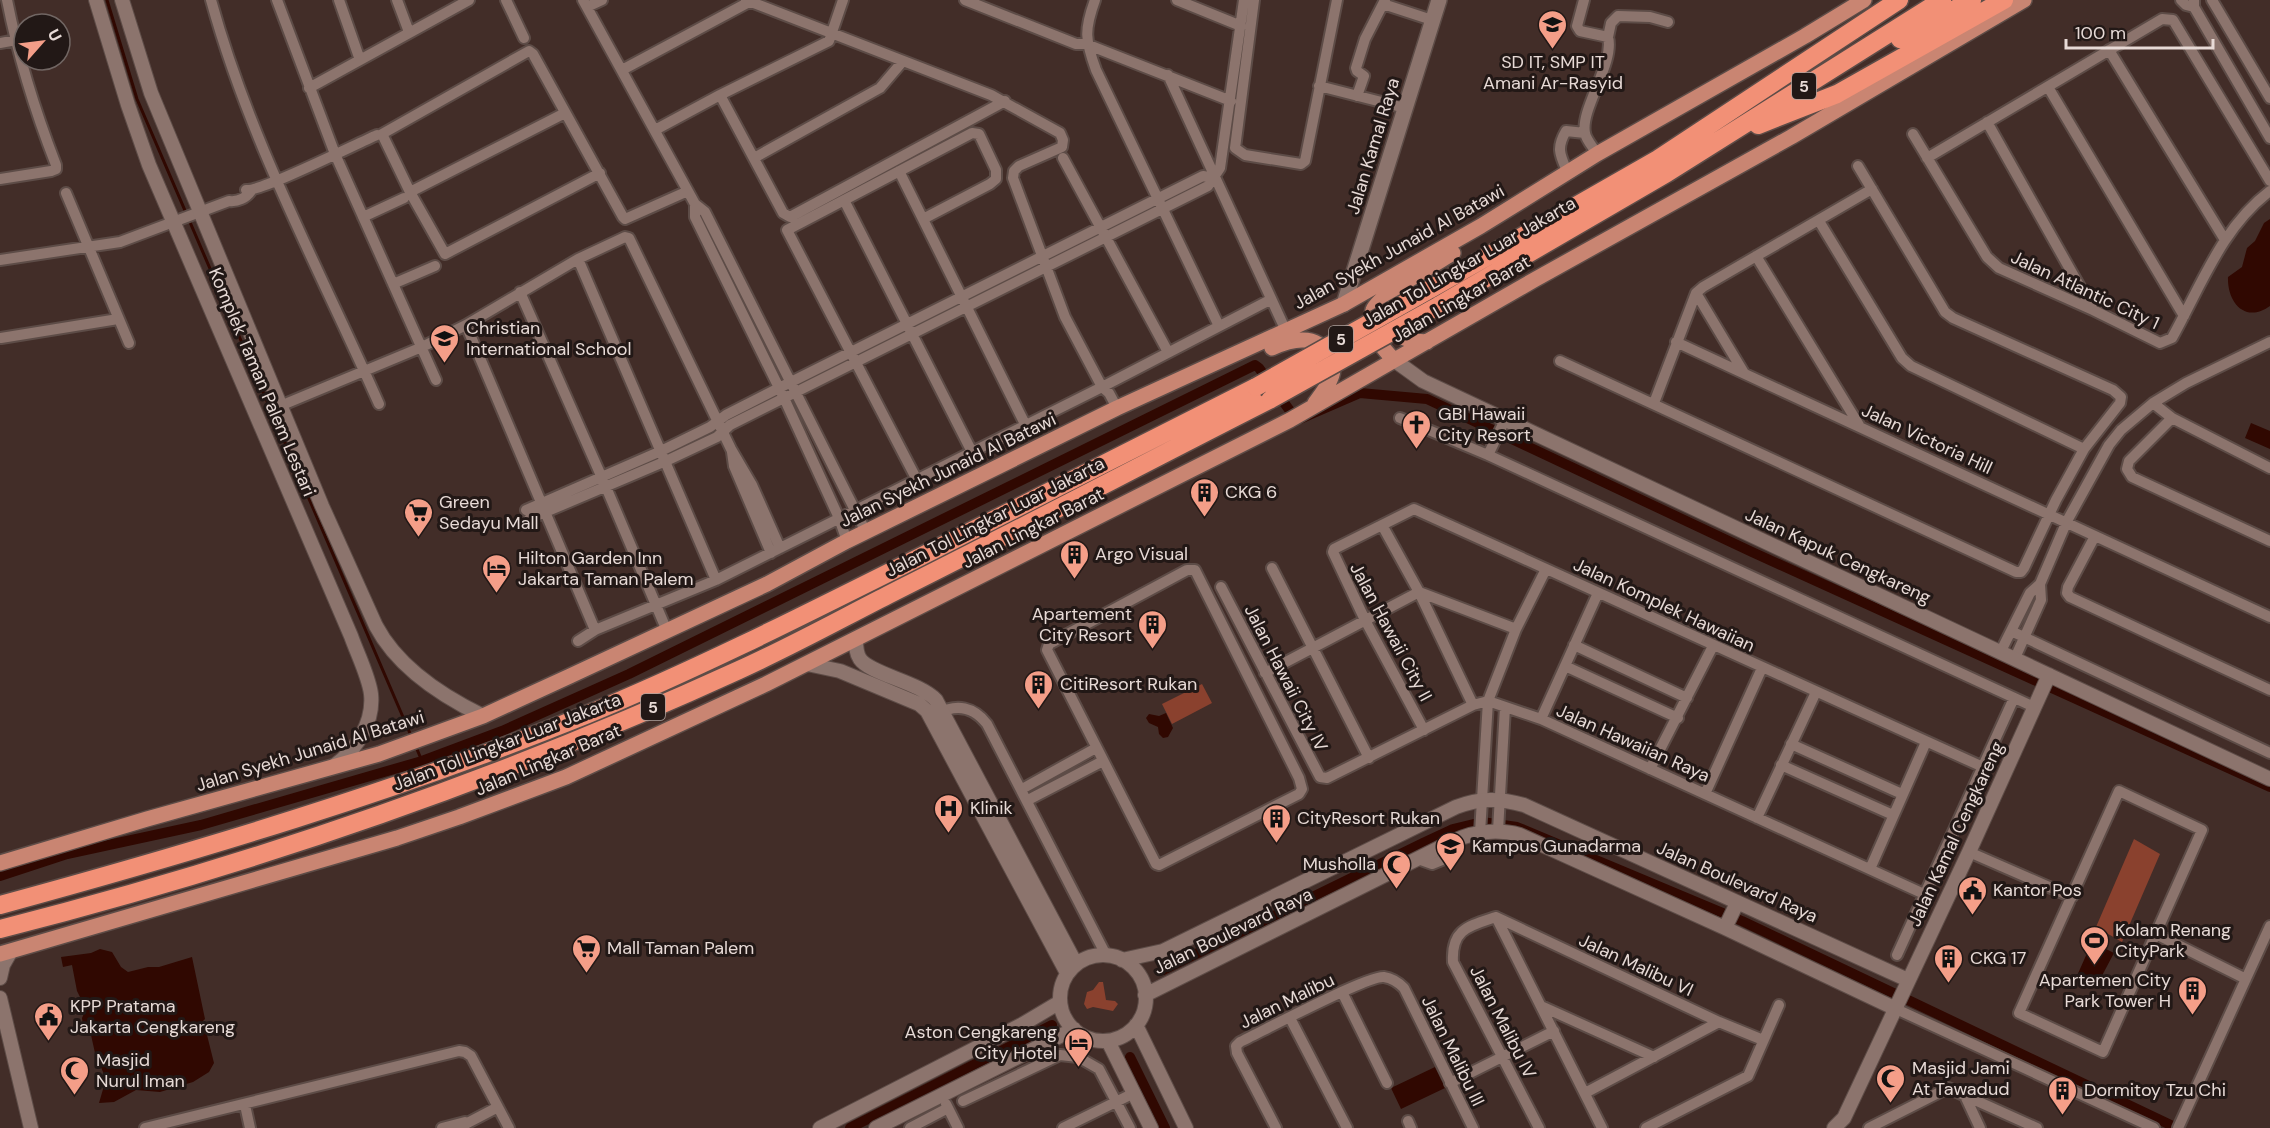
<svg xmlns="http://www.w3.org/2000/svg" width="2270" height="1128" font-family="'DM Sans',sans-serif">
	<rect width="100%" height="100%" fill="#422d28"/>
	<!-- green -->
	<path fill="#8a412e" d="M1202,684L1212,703L1172,724L1162,704Z
		M2134,839L2160,854L2122,942L2096,927Z
		M1099,982H1103L1106,1000L1115,1001L1118,1004L1113,1011L1093,1007L1087,1009L1084,1004L1087,992L1093,990Z"/>
	<!-- water -->
	<path fill="#300801" d="M2270,219V306C2245,324 2227,302 2228,277L2242,267L2247,248L2255,241L2264,223Z
		M2251,423L2270,431V449L2245,438Z
		M1166,713L1173,728L1168,737L1163,738L1159,734L1158,727L1149,723L1146,718L1149,714L1159,716Z
		M2092,942L2114,953L2096,987L2076,978Z
		M100,949L112,952L121,967L128,972L148,967H159L192,957L205,1019L197,1027L207,1035L214,1063L209,1072L193,1082L160,1092L136,1090L114,1102L99,1103L106,1079L95,1053L91,1035L83,1025L82,1018L86,1009L77,991L72,965L63,967L61,957L91,953Z
		M1435,1067L1445,1088L1401,1109L1391,1088Z"/>
	<g fill="none" stroke-linecap="round" stroke-linejoin="round">
		<!-- stream -->
		<path stroke="#300801" stroke-width="3" d="M107,0L137,99L412,738
			M416,747L422,761"/>
		<!-- canal -->
		<path stroke="#300801" stroke-width="10" d="M0,876L67,854L201,825L422,761L502,731L629,674L1255,365L1259,368L1293,415L1300,419L1360,393L1427,399L1752,552L2270,787
			M1163,970L1423,843L1453,829L1482,822L1517,827L1742,921L2177,1128
			M1130,1057L1165,1128
			M850,1128L1052,1025"/>
		<defs>
			<path id="minor" d="M211,0C250,142 320,270 379,404
				M277,0L335,154L436,380
				M339,0L360,60
				M397,0L409,32
				M506,0L524,38
				M583,0L695,204L705,212L866,532
				M746,0L991,95L1060,133L1063,140L1062,147L1019,166L1014,171L1013,178L1065,317L1102,387L1109,393L1117,408
				M965,0L1076,44H1086L1231,101
				M1095,0C1084,30 1085,40 1096,70L1219,326
				M1177,0L1241,26
				M1254,0L1235,148L1245,155L1301,164L1305,161L1337,0
				M1584,0L1577,26L1580,31L1608,37C1615,63 1580,109 1585,133C1586,140 1594,148 1597,154
				M2181,0L2186,5L2194,7
				M2194,0V7L2270,138
				M2212,0L2270,98
				M1383,4L1432,20
				M587,7L602,0
				M1608,37L1611,23L1618,16L1650,17L1668,22
				M0,43L16,40
				M2109,50L2225,240
				M622,70L749,2
				M1168,75L1286,331
				M1319,86L1405,108
				M2048,87L2184,316
				M309,88L469,0
				M720,95L783,213L790,217L1005,101
				M1357,96L1364,76L1357,71L1356,68L1365,39L1385,0
				M1987,122L2093,310
				M655,130L720,95L829,41L843,0
				M1913,134L1987,257L1999,268L2093,310L2160,343L2172,338C2201,286 2222,227 2270,191
				M754,158L880,88L903,61
				M1063,158L1168,352
				M1927,158L2162,19L2173,20L2270,181
				M899,171L1026,426
				M1567,171C1560,155 1556,148 1566,131L1585,133
				M600,173L445,254L410,192L382,134L529,51L533,54L623,217L625,219L688,191
				M0,179L51,171L56,169V165C35,111 18,56 7,0
				M246,190C261,192 356,144 377,135
				M410,192L565,113
				M66,193L129,343
				M844,200L972,452
				M695,204V217L784,398L839,518L847,541
				M363,217L404,198
				M1819,221L1902,358L1911,366L2084,449
				M1756,256L1859,425
				M578,259L716,580
				M0,260L120,242L229,201C238,202 246,198 251,191
				M393,284L435,266
				M520,292L606,487L667,631
				M1696,293L1744,373
				M466,325L595,630
				M1,338L118,319
				M1676,342L2270,617
				M1560,361L2016,572H2021L2024,568L2056,500L2084,449L2120,403L2121,397L2113,390L1953,318L1945,312L1858,166
				M1654,403L1696,293L1703,287L1872,189
				M2153,403L2172,418L2270,468
				M280,406L422,347L466,325L578,259L625,237L629,238L731,449L752,485L780,548
				M1400,418L1488,455L2034,707
				M2172,418L2129,461L2127,469L2132,477L2270,541
				M732,452L734,466L771,553
				M1488,455L1505,420
				M917,480L787,230L972,133L979,134L996,170V179L990,184L923,219
				M526,510L661,451L710,427L726,415L779,388L1203,176L1214,178
				M529,519L666,461L717,437L730,425L1208,186L1220,168L1244,0
				M1382,525L1419,592L1473,705
				M2095,536L2068,587L2067,593L2070,597L2270,690
				M1272,568L1369,758
				M1187,570H1195L1299,778L1302,789L1299,794L1159,865L1156,864L1047,650L1049,644Z
				M1221,587L1320,777L1327,778L1473,705L1488,701L1541,719L1924,894
				M2011,631L2270,753
				M578,641L595,630L716,580L1102,387L1270,300
				M1574,645L1687,698
				M2001,651L2030,593L2040,584L2067,521L2109,445L2121,430L2153,403L2186,383L2270,342
				M2015,658L2041,600L2040,584
				M1565,666L1678,718
				M1265,673L1419,592L1516,629
				M937,714C957,703 974,707 987,724L1106,955
				M1541,719L1598,593
				M1424,730L1365,620L1333,552L1334,549L1414,509L1983,767
				M1791,744L1902,794
				M1781,765L1893,815
				M1650,769L1713,646
				M1022,789L1096,748
				M2119,791L2202,830L2103,1052L2019,1013Z
				M1705,794L1762,668
				M1028,800L1103,761
				M1757,818L1816,692
				M1498,831L1505,707
				M1480,833L1488,701L1516,629L1546,569
				M1969,852L2072,897
				M1418,859L1432,864L1454,855
				M1870,869L1926,742
				M1496,917L1719,1022L1763,1040
				M1496,917C1469,926 1451,929 1453,962L1539,1128
				M1496,917L1602,1128
				M2156,934L2246,979
				M1897,955L2014,698
				M1342,992L1387,1083
				M1541,1006L1654,1057
				M1894,1008L2154,1128
				M1290,1018L1347,1128
				M1450,1083L1554,1031
				M1585,1093L1719,1022
				M1966,1098L1980,1128
				M963,1101L1060,1055L1078,1057L1099,1069L1130,1128
				M946,1104L958,1128
				M245,1105L250,1128
				M1408,1121L1411,1128
				M145,1128L459,1051L465,1052L471,1056L509,1128
				M442,1128L465,1122
				M458,1128L498,1107
				M910,1128L948,1108
				M1063,1128L1134,1093
				M1276,1128L1237,1053L1236,1046L1240,1042C1261,1032 1368,975 1384,977C1391,978 1399,983 1404,988L1473,1128
				M1646,1128L1748,1076L1779,1005
				M1869,1128L1948,1088L2037,1128
				M2178,1128L2270,926"/>
			<path id="tertiary" d="M96,0L128,105L149,165L351,636C357,653 369,677 371,694C374,723 356,750 334,766
				M122,0L151,93L322,506L376,626C398,668 442,696 483,716
				M1394,360L1423,381L2270,779
				M856,640C856,647 856,653 860,659C870,674 919,682 936,700L1076,964
				M807,664L840,671L919,704L927,711L1067,973
				M1725,928L1737,903
				M1060 998a43 43 0 1 1 86 0a43 43 0 1 1-86 0Z
				M1122,960L1163,951L1456,807C1480,798 1499,798 1524,805L1908,980
				M0,978L3,965L11,951
				M1145,995L1449,843C1472,832 1495,828 1520,835L1725,928L1894,1008
				M0,998L31,1128
				M1136,1025L1186,1128
				M1108,1041L1151,1128
				M820,1128L1023,1024L1060,1002
				M876,1128L1074,1029
				M1834,1128L1844,1118L1969,852L2049,675"/>
			<path id="secondary" d="M1344,304L1439,0"/>
			<path id="primary" d="M1389,322C1397,339 1410,341 1427,342
				M1272,348C1292,339 1317,333 1329,357C1332,363 1334,369 1332,375C1329,385 1321,395 1315,403
				M1394,360C1382,348 1367,329 1373,310C1377,296 1437,263 1453,253
				M0,863L147,819L379,754L483,716L570,676L767,584L847,541L1117,408L1344,304L1481,226L1597,154L1805,36L1864,0
				M0,954L397,838L459,817L566,777L766,684L1290,420L1534,280L1791,137L2024,0"/>
			<path id="motorway" d="M1900,39L1972,0
				M1758,125L1837,94L2004,0
				M1427,291L1658,159L1899,0
				M1438,306L1667,173L1942,0
				M0,905C198,851 395,792 586,715C700,668 810,612 920,557C1032,500 1144,444 1256,387
				M0,929C252,865 503,778 739,670C790,647 839,620 888,595C1016,531 1143,464 1271,399"/>
		</defs>
		<!-- minor casing -->
		<use href="#minor" stroke="#5d4c47" stroke-width="14"/>
		<!-- tertiary casing -->
		<use href="#tertiary" stroke="#5d4c47" stroke-width="16"/>
		<!-- secondary casing -->
		<use href="#secondary" stroke="#5d4c47" stroke-width="18"/>
		<!-- primary casing -->
		<use href="#primary" stroke="#5d4c47" stroke-width="18"/>
		<!-- motorway casing -->
		<use href="#motorway" stroke="#5d4c47" stroke-width="21"/>
		<!-- minor -->
		<use href="#minor" stroke="#8c746d" stroke-width="10"/>
		<!-- tertiary -->
		<use href="#tertiary" stroke="#8c746d" stroke-width="14"/>
		<!-- secondary -->
		<use href="#secondary" stroke="#8c746d" stroke-width="15"/>
		<!-- primary -->
		<use href="#primary" stroke="#c98572" stroke-width="15"/>
		<!-- motorway -->
		<use href="#motorway" stroke="#f29076" stroke-width="18"/>
		<defs>
			<path id="motorway-bridge" d="M1256,387L1427,291
				M1271,399L1438,306"/>
		</defs>
		<!-- motorway-bridge casing -->
		<use href="#motorway-bridge" stroke="#5d4c47" stroke-width="21" stroke-linecap="butt"/>
		<!-- motorway-bridge -->
		<use href="#motorway-bridge" stroke="#f29076" stroke-width="18"/>
	</g>
	<!-- icons -->
	<defs>
		<symbol id="school-pin" viewBox="-11 -11 22 30"><path d="M0 17L-7.5 6A9.5 9.5 0 1 1 7.5 6Z" fill="#f49e88" stroke="#221816"/><path d="M0-5L7-2L0 1L-7-2ZM-4 1L0 2.5L4 1V4Q0 6-4 4Z" fill="#111"/></symbol>
		<symbol id="church-pin" viewBox="-11 -11 22 30"><path d="M0 17L-7.5 6A9.5 9.5 0 1 1 7.5 6Z" fill="#f49e88" stroke="#221816"/><path d="M-1.2-6h2.4v3.5h3.3v2.4h-3.3V6h-2.4V-.1h-3.3v-2.4h3.3Z" fill="#111"/></symbol>
		<symbol id="building-pin" viewBox="-11 -11 22 30"><path d="M0 17L-7.5 6A9.5 9.5 0 1 1 7.5 6Z" fill="#f49e88" stroke="#221816"/><path d="M-4-6H4V6H1V3H-1V6H-4ZM-2.5-4.3h1.7v1.8h-1.7ZM.8-4.3h1.7v1.8H.8ZM-2.5-1h1.7V.8h-1.7ZM.8-1h1.7V.8H.8Z" fill="#111"/></symbol>
		<symbol id="supermarket-pin" viewBox="-11 -11 22 30"><path d="M0 17L-7.5 6A9.5 9.5 0 1 1 7.5 6Z" fill="#f49e88" stroke="#221816"/><path d="M-6-5.5h2.5l.6 2H6L4.5 2H-2.5L-4.4-4H-6ZM-1.5 3.2a1.3 1.3 0 1 0 .1 0ZM3 3.2a1.3 1.3 0 1 0 .1 0Z" fill="#111"/></symbol>
		<symbol id="hotel-pin" viewBox="-11 -11 22 30"><path d="M0 17L-7.5 6A9.5 9.5 0 1 1 7.5 6Z" fill="#f49e88" stroke="#221816"/><path d="M-6-4.5h1.5V1H6V5H4.5V3h-9V5H-6ZM-4 0a1.8 1.8 0 1 1 3.6 0ZM.5 0V-2.5h3Q6-2.5 6 0Z" fill="#111"/></symbol>
		<symbol id="hospital-pin" viewBox="-11 -11 22 30"><path d="M0 17L-7.5 6A9.5 9.5 0 1 1 7.5 6Z" fill="#f49e88" stroke="#221816"/><path d="M-5-5h3v3.5h4V-5h3V5h-3V1.5h-4V5h-3Z" fill="#111"/></symbol>
		<symbol id="university-pin" viewBox="-11 -11 22 30"><path d="M0 17L-7.5 6A9.5 9.5 0 1 1 7.5 6Z" fill="#f49e88" stroke="#221816"/><path d="M0-5L7-2L0 1L-7-2ZM-4 1L0 2.5L4 1V4Q0 6-4 4Z" fill="#111"/></symbol>
		<symbol id="mosque-pin" viewBox="-11 -11 22 30"><path d="M0 17L-7.5 6A9.5 9.5 0 1 1 7.5 6Z" fill="#f49e88" stroke="#221816"/><path d="M3.5-4.9A6 6 0 1 0 3.5 4.9A5 5 0 1 1 3.5-4.9Z" fill="#111"/></symbol>
		<symbol id="civic-pin" viewBox="-11 -11 22 30"><path d="M0 17L-7.5 6A9.5 9.5 0 1 1 7.5 6Z" fill="#f49e88" stroke="#221816"/><path d="M-.6-6.5H3V-4.5H.6V-3L4-1V1h2V6H-6V1h2V-1L-.6-3ZM-1.2 2.5V6h2.4V2.5Z" fill="#111"/></symbol>
		<symbol id="stadium-pin" viewBox="-11 -11 22 30"><path d="M0 17L-7.5 6A9.5 9.5 0 1 1 7.5 6Z" fill="#f49e88" stroke="#221816"/><path d="M0-5a6.5 5 0 1 0 0 10a6.5 5 0 1 0 0-10ZM-3.5-1.8h7v3.6h-7Z" fill="#111"/></symbol>
	</defs>
	<g fill-rule="evenodd">
		<use href="#school-pin" x="1536" y="8" width="33" height="45"/>
		<use href="#school-pin" x="428" y="322" width="33" height="45"/>
		<use href="#church-pin" x="1400" y="408" width="33" height="45"/>
		<use href="#building-pin" x="1188" y="476" width="33" height="45"/>
		<use href="#supermarket-pin" x="402" y="496" width="33" height="45"/>
		<use href="#building-pin" x="1058" y="538" width="33" height="45"/>
		<use href="#hotel-pin" x="480" y="552" width="33" height="45"/>
		<use href="#building-pin" x="1136" y="608" width="33" height="45"/>
		<use href="#building-pin" x="1022" y="668" width="33" height="45"/>
		<use href="#hospital-pin" x="932" y="792" width="33" height="45"/>
		<use href="#building-pin" x="1260" y="802" width="33" height="45"/>
		<use href="#university-pin" x="1434" y="830" width="33" height="45"/>
		<use href="#mosque-pin" x="1380" y="848" width="33" height="45"/>
		<use href="#civic-pin" x="1956" y="874" width="33" height="45"/>
		<use href="#stadium-pin" x="2078" y="924" width="33" height="45"/>
		<use href="#supermarket-pin" x="570" y="932" width="33" height="45"/>
		<use href="#building-pin" x="1932" y="942" width="33" height="45"/>
		<use href="#building-pin" x="2176" y="974" width="33" height="45"/>
		<use href="#civic-pin" x="32" y="1000" width="33" height="45"/>
		<use href="#hotel-pin" x="1062" y="1026" width="33" height="45"/>
		<use href="#mosque-pin" x="58" y="1054" width="33" height="45"/>
		<use href="#mosque-pin" x="1874" y="1062" width="33" height="45"/>
		<use href="#building-pin" x="2046" y="1074" width="33" height="45"/>
	</g>
	<g text-anchor="middle" stroke-width="6" stroke-linejoin="round" paint-order="stroke">
		<!-- shield labels -->
		<g fill="#221816" stroke="#aca09c" stroke-width="1.5">
			<rect x="1792" y="73" width="24" height="26" rx="4.5"/>
			<rect x="1329" y="326" width="24" height="26" rx="4.5"/>
			<rect x="641" y="694" width="24" height="26" rx="4.5"/>
		</g>
		<g font-size="16" font-weight="bold" fill="#e7dad6">
			<text x="1804" y="92">5</text>
			<text x="1341" y="345">5</text>
			<text x="653" y="713">5</text>
		</g>
		<!-- poi labels -->
		<g font-size="18" fill="#e7dad6" stroke="#221816" text-anchor="start">
			<text x="1553" y="68" text-anchor="middle">SD IT, SMP IT<tspan x="1553" dy="21">Amani Ar-Rasyid</tspan></text>
			<text x="466" y="334">Christian<tspan x="466" dy="21">International School</tspan></text>
			<text x="1438" y="420">GBI Hawaii<tspan x="1438" dy="21">City Resort</tspan></text>
			<text x="1225" y="498">CKG 6</text>
			<text x="439" y="508">Green<tspan x="439" dy="21">Sedayu Mall</tspan></text>
			<text x="1095" y="560">Argo Visual</text>
			<text x="518" y="564">Hilton Garden Inn<tspan x="518" dy="21">Jakarta Taman Palem</tspan></text>
			<text x="1132" y="620" text-anchor="end">Apartement<tspan x="1132" dy="21">City Resort</tspan></text>
			<text x="1060" y="690">CitiResort Rukan</text>
			<text x="970" y="814">Klinik</text>
			<text x="1297" y="824">CityResort Rukan</text>
			<text x="1472" y="852">Kampus Gunadarma</text>
			<text x="1376" y="870" text-anchor="end">Musholla</text>
			<text x="1993" y="896">Kantor Pos</text>
			<text x="2115" y="936">Kolam Renang<tspan x="2115" dy="21">CityPark</tspan></text>
			<text x="607" y="954">Mall Taman Palem</text>
			<text x="1970" y="964">CKG 17</text>
			<text x="2171" y="986" text-anchor="end">Apartemen City<tspan x="2171" dy="21">Park Tower H</tspan></text>
			<text x="70" y="1012">KPP Pratama<tspan x="70" dy="21">Jakarta Cengkareng</tspan></text>
			<text x="1057" y="1038" text-anchor="end">Aston Cengkareng<tspan x="1057" dy="21">City Hotel</tspan></text>
			<text x="96" y="1066">Masjid<tspan x="96" dy="21">Nurul Iman</tspan></text>
			<text x="1912" y="1074">Masjid Jami<tspan x="1912" dy="21">At Tawadud</tspan></text>
			<text x="2084" y="1096">Dormitoy Tzu Chi</text>
		</g>
		<!-- street labels -->
		<g font-size="18" fill="#e7dad6" stroke="#221816">
			<text transform="translate(1373 146) rotate(-73)" y="6">Jalan Kamal Raya</text>
			<text transform="translate(1399 247) rotate(-29)" y="6">Jalan Syekh Junaid Al Batawi</text>
			<text transform="translate(1469 262) rotate(-30)" y="6">Jalan Tol Lingkar Luar Jakarta</text>
			<text transform="translate(2085 290) rotate(25)" y="6">Jalan Atlantic City 1</text>
			<text transform="translate(1461 299) rotate(-30)" y="6">Jalan Lingkar Barat</text>
			<text transform="translate(262 382) rotate(67)" y="6">Komplek Taman Palem Lestari</text>
			<text transform="translate(1927 439) rotate(25)" y="6">Jalan Victoria Hill</text>
			<text transform="translate(948 470) rotate(-26)" y="6">Jalan Syekh Junaid Al Batawi</text>
			<text transform="translate(995 517) rotate(-27)" y="6">Jalan Tol Lingkar Luar Jakarta</text>
			<text transform="translate(1033 528) rotate(-27)" y="6">Jalan Lingkar Barat</text>
			<text transform="translate(1838 556) rotate(25)" y="6">Jalan Kapuk Cengkareng</text>
			<text transform="translate(1664 605) rotate(25)" y="6">Jalan Komplek Hawaiian</text>
			<text transform="translate(1391 632) rotate(62)" y="6">Jalan Hawaii City II</text>
			<text transform="translate(1286 678) rotate(63)" y="6">Jalan Hawaii City IV</text>
			<text transform="translate(507 742) rotate(-21)" y="6">Jalan Tol Lingkar Luar Jakarta</text>
			<text transform="translate(1633 743) rotate(24)" y="6">Jalan Hawaiian Raya</text>
			<text transform="translate(310 751) rotate(-17)" y="6">Jalan Syekh Junaid Al Batawi</text>
			<text transform="translate(548 760) rotate(-23)" y="6">Jalan Lingkar Barat</text>
			<text transform="translate(1956 834) rotate(-65)" y="6">Jalan Kamal Cengkareng</text>
			<text transform="translate(1737 882) rotate(24)" y="6">Jalan Boulevard Raya</text>
			<text transform="translate(1233 931) rotate(-26)" y="6">Jalan Boulevard Raya</text>
			<text transform="translate(1636 965) rotate(25)" y="6">Jalan Malibu VI</text>
			<text transform="translate(1287 1001) rotate(-26)" y="6">Jalan Malibu</text>
			<text transform="translate(1503 1022) rotate(63)" y="6">Jalan Malibu IV</text>
			<text transform="translate(1453 1051) rotate(64)" y="6">Jalan Malibu III</text>
		</g>
	</g>
	<!-- north arrow -->
	<g transform="translate(42 42) rotate(62)"><circle r="28" fill="#221816" stroke="#716663" stroke-width="1.5"/>
	<path d="M0-4.5L10 22L0 15L-10 22Z" fill="#f49e88"/>
	<text y="-9" font-size="16" font-weight="bold" text-anchor="middle" fill="#e7dad6">U</text>
	</g>
	<!-- scale -->
	<path d="M2066 39v9h147v-9" fill="none" stroke="#e7dad6" stroke-width="3"/>
	<text x="2075" y="39" font-size="18" fill="#e7dad6" stroke="#221816" stroke-width="4.5" paint-order="stroke">100 m</text>
</svg>
